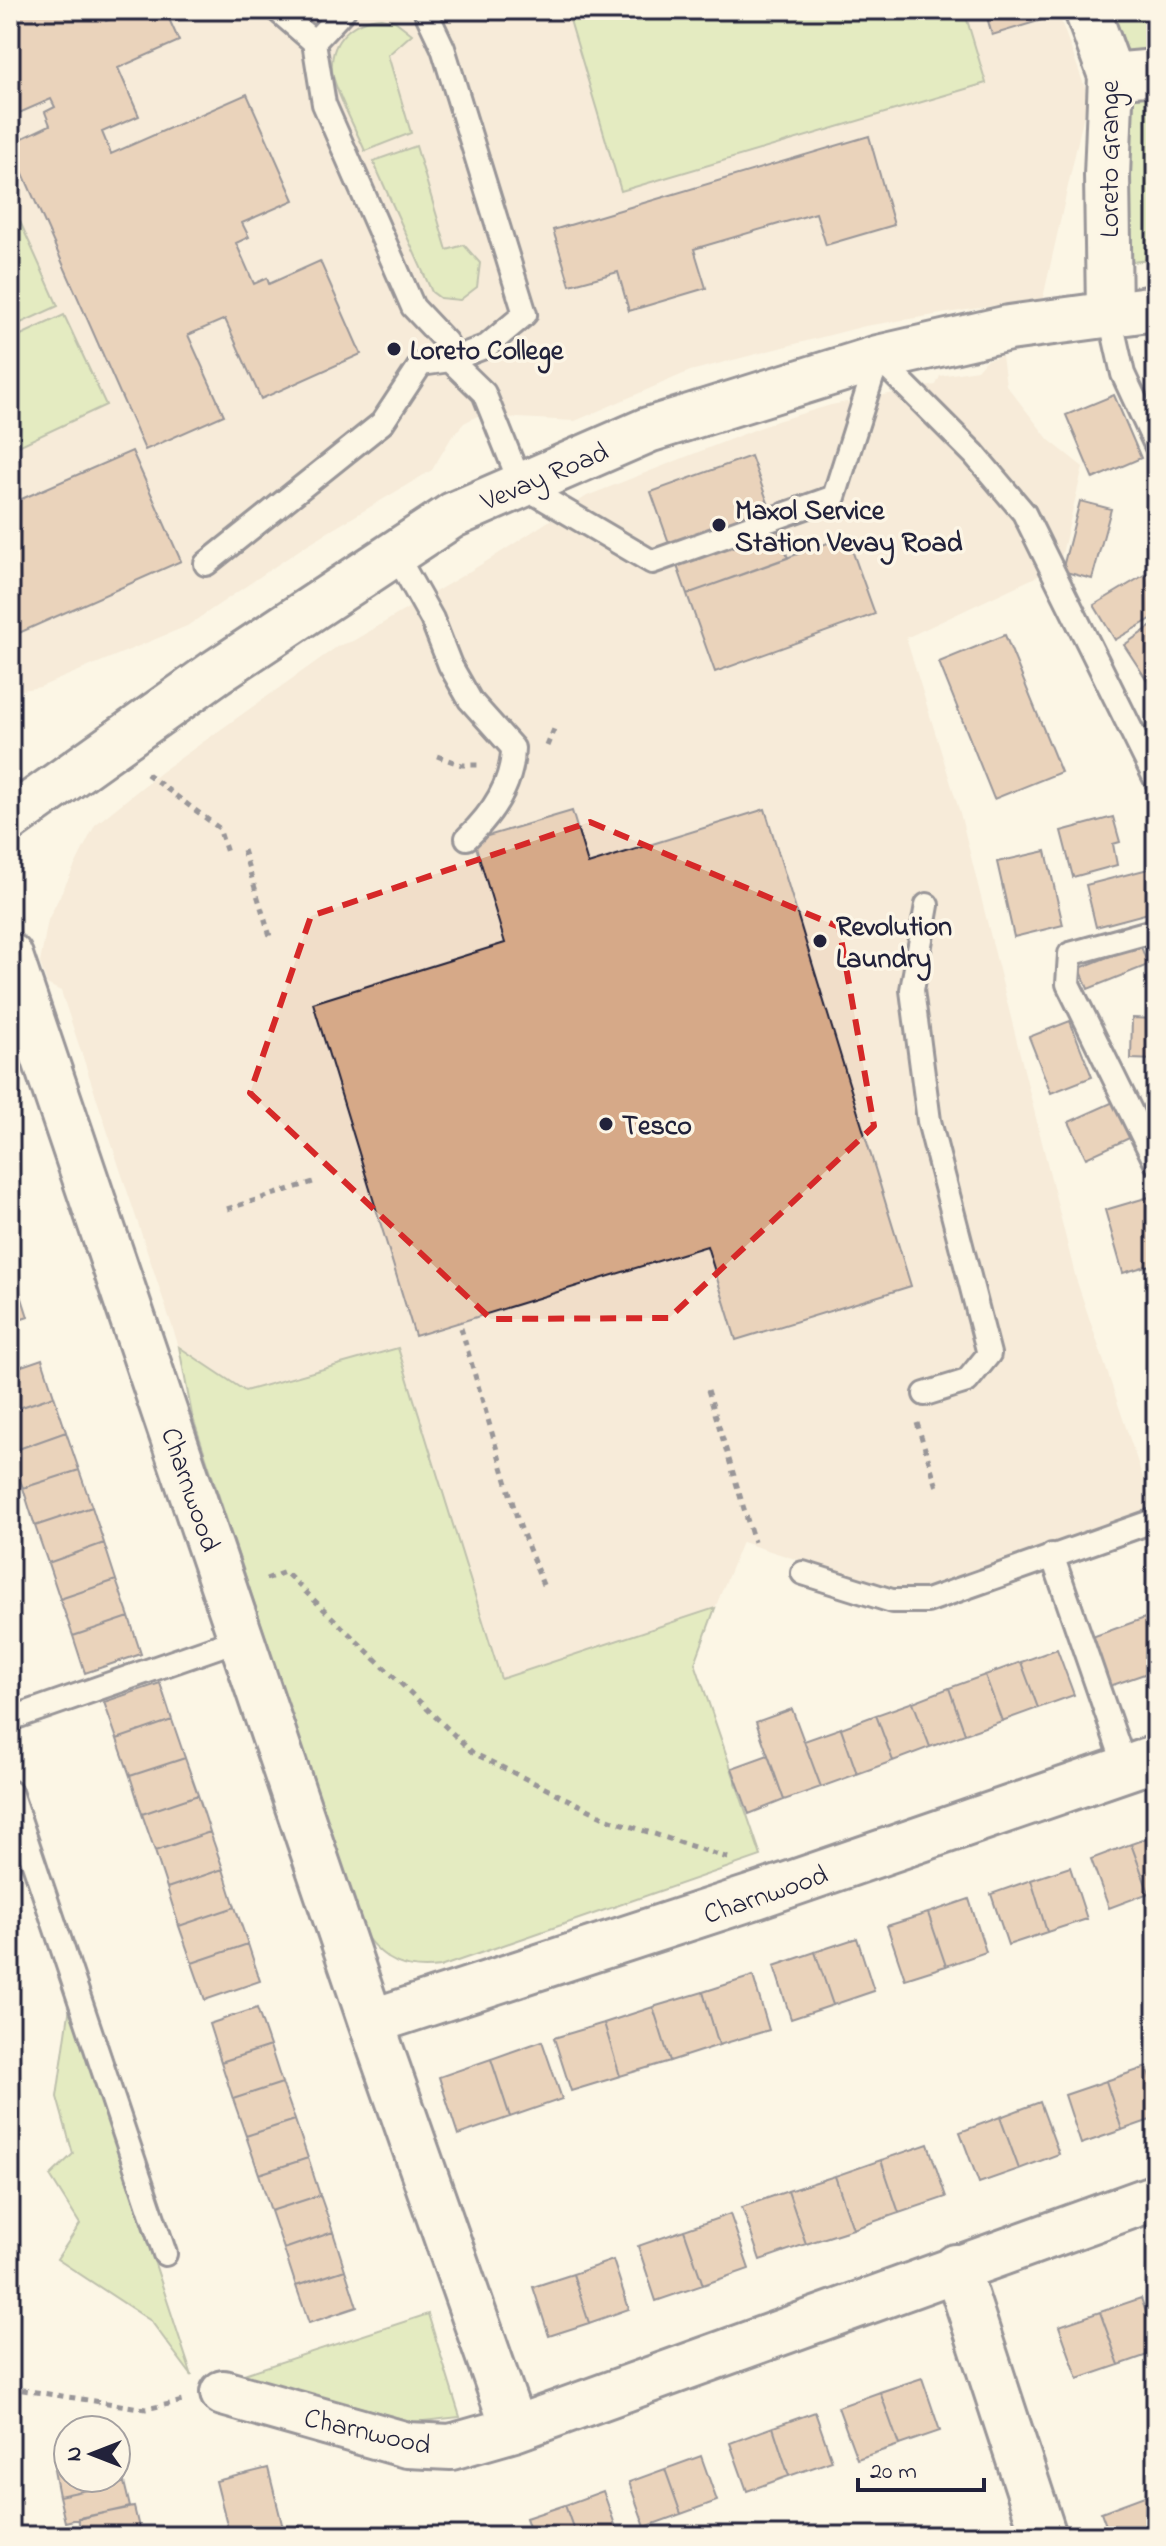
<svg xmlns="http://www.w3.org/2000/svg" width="1166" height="2546" font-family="'Indie Flower',sans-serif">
	<rect width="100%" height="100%" fill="#fcf5e5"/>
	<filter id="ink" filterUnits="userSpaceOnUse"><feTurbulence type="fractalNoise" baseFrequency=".0125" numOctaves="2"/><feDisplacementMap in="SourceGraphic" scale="16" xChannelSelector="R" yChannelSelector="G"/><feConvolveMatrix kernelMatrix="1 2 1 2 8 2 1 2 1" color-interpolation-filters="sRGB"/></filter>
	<g filter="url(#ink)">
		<!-- built -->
		<path fill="#f1dec9" d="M10,10H1057L1088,96L1043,298L865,326L690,371L575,421L477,416L464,423L451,438L432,470L308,544L187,626L40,687L10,692Z
			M1002,356L1006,385L1049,440L1083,467L1059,566L906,638L960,813L1076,1279L1153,1508L905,1594L742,1542L715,1608L500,1679L398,1349L245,1391L179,1347L61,991L47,984L40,963L48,920L95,825L161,772L338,646L353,641L492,558L587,496L777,421L831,405L936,385L940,376L977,370L986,360Z"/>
		<!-- green -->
		<path fill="#c7de94" stroke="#748068" stroke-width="2" d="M567,10H964L986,83L621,191Z
			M1112,10H1156V259L1132,262L1129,178L1134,97L1128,52Z
			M381,18L395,21L412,34L388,55L411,133L365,151C358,134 332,85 332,70C330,39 353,20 381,18Z
			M416,146L447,250L464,245L480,263L477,287L460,300L440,298L432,292L373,161Z
			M17,215L58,306L10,328V218Z
			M64,315L106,405L10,450V340Z
			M179,1347L245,1391L398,1348L501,1679L715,1608L695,1663L761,1856L440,1967C405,1971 386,1963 364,1934L192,1415Z
			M70,2006L192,2376L151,2321L57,2259L80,2224L50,2176L73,2154L57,2097Z
			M428,2314L460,2417L414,2422L241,2375Z"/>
		<!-- building -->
		<path fill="#d6a988" stroke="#22223b" stroke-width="2" d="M10,10H101L106,21L132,10H165L179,41L118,68L139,116L102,132L111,154L247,94L294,200L242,223L249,237L236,243L254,284L267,278L269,284L320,261L361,354L261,399L225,319L188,335L224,415L145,450L10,144L50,125L45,112L55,107L51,99L10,117Z
			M985,10H1042L1045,19L992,35Z
			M869,136L894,225L826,245L816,213L694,249L706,288L629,311L618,272L570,285L553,230Z
			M1114,395L1141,458L1093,479L1066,415Z
			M132,451L181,561L10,637V504Z
			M751,456L788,558L687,594L651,492Z
			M1080,501L1111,509L1092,579L1062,571Z
			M847,536L875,614L715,672L687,594Z
			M1156,568V616L1115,640L1094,605Z
			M1156,623V694L1124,645Z
			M1005,635L1061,772L994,799L939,662Z
			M1156,735V754L1148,739Z
			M765,809L911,1286L736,1340L707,1246L415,1336L313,1003L505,943L474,840L572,811L588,864Z
			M1113,817L1120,842L1113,844L1117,865L1073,877L1061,831Z
			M1046,851L1063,925L1014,937L997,862Z
			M1156,867V911L1096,927L1086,885Z
			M1140,944L1148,965L1088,989L1080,968Z
			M1150,945L1156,946V1019H1148Z
			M1132,1018L1156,1019V1060L1131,1059Z
			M1070,1021L1092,1077L1051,1093L1029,1037Z
			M1120,1099L1136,1135L1086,1158L1069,1122Z
			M1149,1197L1156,1223V1263L1123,1273L1105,1210Z
			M15,1276L28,1317L10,1323V1278Z
			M42,1359L54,1396L10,1411V1370Z
			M54,1396L66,1432L10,1452V1411Z
			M66,1432L79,1470L23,1488L10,1452Z
			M79,1470L92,1507L35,1526L23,1488Z
			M92,1507L104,1543L48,1563L35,1526Z
			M104,1543L116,1580L60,1599L48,1563Z
			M116,1580L129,1617L73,1636L60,1599Z
			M1156,1614V1670L1110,1686L1092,1637Z
			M129,1617L141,1654L85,1673L73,1636Z
			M1057,1649L1074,1695L1038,1708L1021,1662Z
			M1021,1662L1038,1708L1002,1721L985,1675Z
			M985,1675L1002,1721L965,1734L949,1688Z
			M160,1683L172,1720L117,1739L104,1702Z
			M949,1688L965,1734L930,1747L913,1702Z
			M913,1702L930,1747L893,1761L876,1715Z
			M792,1709L821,1787L784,1800L756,1722Z
			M876,1715L893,1761L857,1774L841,1728Z
			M172,1720L185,1758L130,1776L117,1739Z
			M841,1728L857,1774L821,1787L804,1741Z
			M768,1755L784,1800L749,1814L732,1768Z
			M185,1758L198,1795L142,1814L130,1776Z
			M198,1795L210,1832L155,1851L142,1814Z
			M210,1832L223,1869L167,1888L155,1851Z
			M1156,1835V1891L1149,1893L1131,1844Z
			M1131,1844L1149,1893L1109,1908L1091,1859Z
			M1070,1867L1087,1919L1047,1932L1031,1880Z
			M223,1869L235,1907L179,1926L167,1888Z
			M1031,1880L1047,1932L1008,1945L991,1894Z
			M969,1899L986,1952L946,1966L928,1913Z
			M235,1907L248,1944L192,1963L179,1926Z
			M928,1913L946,1966L905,1979L887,1926Z
			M857,1938L874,1991L833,2005L815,1952Z
			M248,1944L260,1981L205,2000L192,1963Z
			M815,1952L833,2005L791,2019L774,1966Z
			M753,1976L769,2030L719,2045L703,1992Z
			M703,1992L719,2045L670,2061L653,2007Z
			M653,2007L670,2061L620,2076L604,2023Z
			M257,2008L270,2046L221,2062L209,2024Z
			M604,2023L620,2076L571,2091L554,2038Z
			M542,2041L562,2099L510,2117L491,2059Z
			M270,2046L282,2083L233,2099L221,2062Z
			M491,2059L510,2117L458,2135L439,2077Z
			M1147,2067L1156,2095V2118L1122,2130L1106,2081Z
			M1106,2081L1122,2130L1081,2144L1065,2095Z
			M282,2083L295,2120L246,2136L233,2099Z
			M1040,2102L1059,2154L1019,2169L1000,2117Z
			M1000,2117L1019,2169L979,2183L960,2132Z
			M295,2120L308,2158L259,2174L246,2136Z
			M928,2144L946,2197L899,2213L881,2160Z
			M308,2158L320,2195L271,2211L259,2174Z
			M881,2160L899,2213L853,2229L835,2176Z
			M835,2176L853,2229L806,2244L788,2191Z
			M788,2191L806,2244L760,2260L742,2207Z
			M320,2195L333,2232L284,2249L271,2211Z
			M730,2214L749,2269L703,2285L684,2230Z
			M684,2230L703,2285L656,2301L638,2246Z
			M333,2232L345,2270L296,2286L284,2249Z
			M613,2260L629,2309L589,2323L573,2274Z
			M345,2270L357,2307L309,2323L296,2286Z
			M573,2274L589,2323L549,2336L533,2287Z
			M1141,2298L1156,2341V2352L1119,2365L1100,2312Z
			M1100,2312L1119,2365L1078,2379L1059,2326Z
			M922,2378L940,2431L899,2445L880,2392Z
			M880,2392L899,2445L857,2459L838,2407Z
			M815,2412L832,2461L789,2476L773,2427Z
			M773,2427L789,2476L747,2491L730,2443Z
			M116,2456L124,2482L59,2496L54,2470L68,2466V2478H116Z
			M701,2456L717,2501L681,2514L665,2469Z
			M268,2468L285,2536H230L216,2481Z
			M665,2469L681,2514L645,2527L629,2482Z
			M124,2482L130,2507L65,2522L59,2496Z
			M603,2491L619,2536H576L565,2505Z
			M1156,2491V2520L1147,2495Z
			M1147,2495L1156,2520V2536H1110L1101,2512Z
			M565,2505L576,2536H532L526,2518Z
			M134,2507L141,2536H82L78,2518Z"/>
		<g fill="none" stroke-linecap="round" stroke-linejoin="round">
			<defs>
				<path id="service" d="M277,10L314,42L324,104L413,307L446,342L450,360L487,346L525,314L443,48L425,10
					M314,42L344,10
					M1109,312L1123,374L1156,445
					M395,553L432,619L450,665L470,700L513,748C513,783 492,814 467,838
					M206,564L382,423L421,364L450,360L484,393L521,485L652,562L834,497L878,358L974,454L1024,513L1156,780
					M1156,930L1070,954L1068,984L1156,1163
					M925,1394L967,1381L989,1354L929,1121L912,990L927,905
					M1052,1555L1126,1769
					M803,1573L892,1601H927L1156,1520
					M10,1719L242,1638
					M10,1792L165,2254"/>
				<path id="minor" d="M1087,10L1111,76L1107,176L1109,312
					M1111,76L1156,72
					M10,956L371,2022L756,1896L1156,1758
					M371,2022L514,2429L1156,2197
					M956,2267L1044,2536
					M223,2393L407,2445L451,2447L514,2429"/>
				<path id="secondary" d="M10,819L216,672L453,515L648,430L878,358L1009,328L1156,308"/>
			</defs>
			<!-- service casing -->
			<use href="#service" stroke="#22223b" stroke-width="28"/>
			<!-- minor casing -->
			<use href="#minor" stroke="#22223b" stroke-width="50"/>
			<!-- secondary casing -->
			<use href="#secondary" stroke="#22223b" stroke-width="50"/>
			<!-- path -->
			<path stroke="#22223b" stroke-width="5" stroke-dasharray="6 6" stroke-linecap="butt" d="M547,746L554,729
				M437,756L462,765H479
				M147,774L219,828L228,856
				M243,850L270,936
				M227,1209L313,1182
				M461,1328L518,1521L545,1590
				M708,1390L754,1542
				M917,1423L937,1487
				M266,1579L285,1572L473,1753L608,1819L728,1858
				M10,2388L146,2409L183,2401"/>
			<!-- service -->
			<use href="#service" stroke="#fcf5e5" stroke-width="22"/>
			<!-- minor -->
			<use href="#minor" stroke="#fcf5e5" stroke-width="44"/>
			<!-- secondary -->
			<use href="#secondary" stroke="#fcf5e5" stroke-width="44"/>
		</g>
	</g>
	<!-- marked area -->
	<path d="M0 0H1166V2546H0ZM590,822L839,927L874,1126L669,1318L491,1319L250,1093L311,916Z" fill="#fcf5e5" fill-opacity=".55" fill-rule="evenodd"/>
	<path fill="none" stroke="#d62828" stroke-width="6" stroke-dasharray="16 10" stroke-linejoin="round" d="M590,822L839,927L874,1126L669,1318L491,1319L250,1093L311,916Z"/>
	<!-- markers -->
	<g fill="#22223b" stroke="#fcf5e5" stroke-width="3">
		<circle cx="394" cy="349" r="8"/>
		<circle cx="719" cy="525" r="8"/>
		<circle cx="820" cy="941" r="8"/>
		<circle cx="606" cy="1124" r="8"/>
	</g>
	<g text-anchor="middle" stroke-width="7" stroke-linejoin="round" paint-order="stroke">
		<!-- street labels -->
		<g font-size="28" fill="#22223b" stroke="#fcf5e5">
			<text transform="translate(1108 159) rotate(-90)" y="10">Loreto Grange</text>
			<text transform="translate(544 475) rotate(-23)" y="10">Vevay Road</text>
			<text transform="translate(192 1489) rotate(71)" y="10">Charnwood</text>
			<text transform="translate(765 1893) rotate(-19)" y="10">Charnwood</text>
			<text transform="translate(368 2430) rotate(13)" y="10">Charnwood</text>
		</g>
		<!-- poi labels -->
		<g font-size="28" font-weight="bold" fill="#22223b" stroke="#fcf5e5" text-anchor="start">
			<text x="410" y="359">Loreto College</text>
			<text x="735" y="519">Maxol Service<tspan x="735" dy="32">Station Vevay Road</tspan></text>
			<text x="836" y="935">Revolution<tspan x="836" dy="32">Laundry</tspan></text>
			<text x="622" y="1134">Tesco</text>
		</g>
	</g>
	<!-- margin -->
	<rect width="1166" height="2546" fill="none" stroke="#fcf5e5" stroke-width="40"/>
	<rect x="20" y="20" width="1126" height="2506" fill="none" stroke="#22223b" stroke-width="3" filter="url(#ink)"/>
	<!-- north arrow -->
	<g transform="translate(92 2454) rotate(270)"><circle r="38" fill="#fcf5e5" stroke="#a5a1a1" stroke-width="2"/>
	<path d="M0-6L14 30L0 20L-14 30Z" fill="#22223b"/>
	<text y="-12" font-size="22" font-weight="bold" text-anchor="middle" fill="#22223b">N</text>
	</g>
	<!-- scale -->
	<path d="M858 2478v12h126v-12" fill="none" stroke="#22223b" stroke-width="4"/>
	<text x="870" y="2478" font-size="24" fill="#22223b" stroke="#fcf5e5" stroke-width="6" paint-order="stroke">20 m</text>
</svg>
